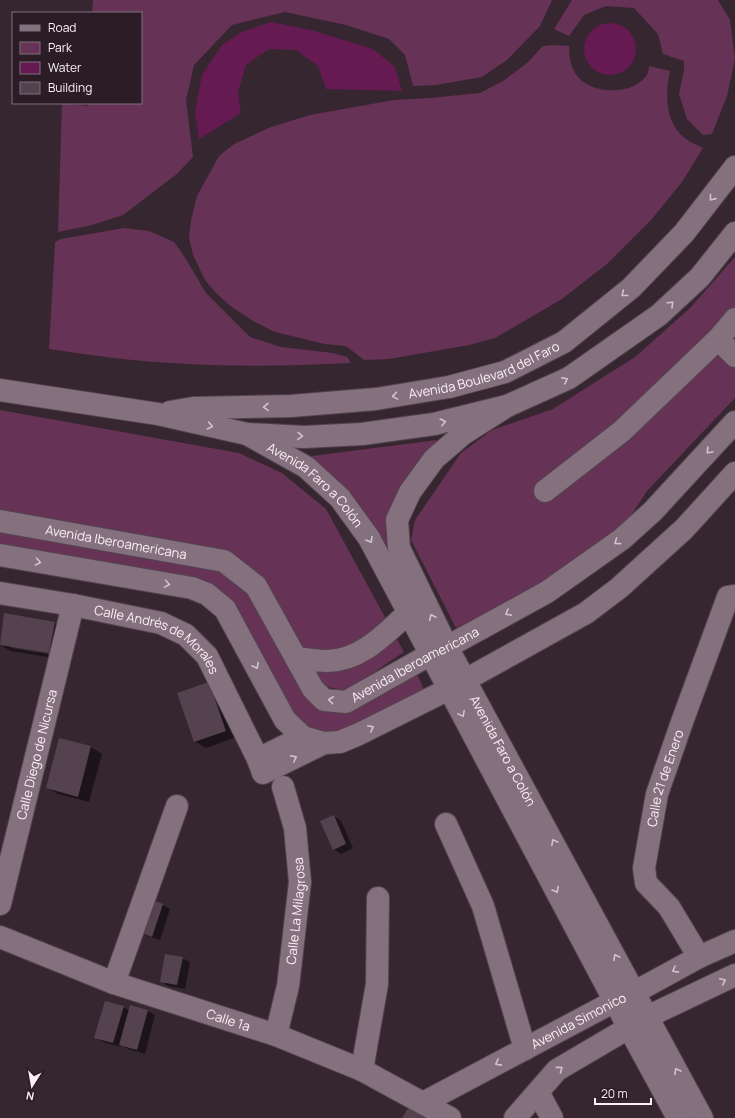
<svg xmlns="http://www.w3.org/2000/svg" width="735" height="1118" font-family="Manrope,sans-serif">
	<rect width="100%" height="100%" fill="#362630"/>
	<!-- green -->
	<path fill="#663256" d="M93,0H552L540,26L507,60L482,77L436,85L413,86L405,55L389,39L346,25L285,12L232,25L194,65L186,100L193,157L177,174L123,215L92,225L58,232L62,103L88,106V103H141V13H92Z
		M572,0H718L730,20L735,59L727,96L712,134L703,135L687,119L679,94L684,70V61L663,54L658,34L634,8L606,6L584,15L569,36L554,29Z
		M554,45L569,46C569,55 570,63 574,71C586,95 632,97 647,75C648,73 649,69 649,66L670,71C665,94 665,124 686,139C691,143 698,145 703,148L682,182L652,219L608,263L562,299L495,338L469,345L389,359L364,360L346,346L325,344L275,332L253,321L229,305L214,291L205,280L193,255L189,238L191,220L197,196L219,156L234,144L271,127L310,115L394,100L430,98L480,93L503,81L527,63L543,46Z
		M124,228L149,231L174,242L184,256L206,293L250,337L281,347L333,353L347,357L351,363C291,366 230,367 171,363C130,361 90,355 49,349L55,242L61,239Z
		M735,257V398L647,491L625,525L538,589L456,628L411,540L415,520L461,453L492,430L553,409L635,357L690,308Z
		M0,410L239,453L282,473L326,509L404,652L346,691L323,686L260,578L0,513Z
		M437,440L406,488L396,571L304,457Z
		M0,526L227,569L250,589L323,706L416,671L426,695L341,737L305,733L227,605L0,551Z"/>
	<!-- water -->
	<path fill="#651a52" d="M271,22L311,30L373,49L395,67L402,91L326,89L318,66L296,50L269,49L246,65L238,92L241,113L199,139L195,112L202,75L222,45L242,32Z
		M584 49a26 26 0 1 1 52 0a26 26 0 1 1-52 0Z"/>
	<!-- shadow -->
	<path fill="#0007" fill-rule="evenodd" d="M5,614L54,623L65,629L60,659L11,651L0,645ZM11,646L54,653V655L11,648Z
		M220,690L236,737L206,748L194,741L178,694Z
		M60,739L91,747L102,754L89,802L58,794L47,787Z
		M334,816L341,821L353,848L341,854L334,849Z
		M163,905L170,909L160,940L147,936L139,932Z
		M182,958L190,962L185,989L168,986L161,981Z
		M131,1006L148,1011L155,1015L145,1054L128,1049L121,1045V1047L103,1042L95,1037L123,1007L130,1011Z"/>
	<!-- building -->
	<path fill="#54434e" d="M4,613L55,622L49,653L0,645Z
		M209,682L226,731L194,742L177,693Z
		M59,738L91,746L78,797L46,788Z
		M334,815L346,844L333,850L320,821Z
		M149,899L163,904L152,937L138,932Z
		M165,954L183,957L177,985L160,982Z
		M105,1001L124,1006L113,1043L94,1038Z
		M130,1005L148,1010L137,1050L119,1045Z
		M410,1105L426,1115L425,1118H402Z"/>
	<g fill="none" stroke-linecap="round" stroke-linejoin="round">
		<defs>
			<g id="minor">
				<path d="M718,339L735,319"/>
				<path d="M0,390L158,414L247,434L304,437L362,434L434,424L507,406L569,378L659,315L700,277L735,233"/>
				<path id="s1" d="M507,406L463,434L434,459L410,492L397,520L399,548L447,647L702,1118"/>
				<path id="s2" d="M170,412L193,408L291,406L376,399L449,387L505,372L564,342L631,288L684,233L735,167"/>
				<path id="s3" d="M247,434L306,467L340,498L369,538L629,1028L678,1118"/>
				<path d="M545,491L622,431L718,339L735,356"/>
				<path id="s4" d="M0,521L224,561L256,586L313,689L324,700L346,702L431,654L447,647L547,592L622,539L653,511L735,422"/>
				<path d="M0,555L192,588L207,594L225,609L285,720L303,737L324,743L340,742L359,734L449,689L586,613L619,588L684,529L735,473"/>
				<path id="s5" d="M0,593L73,605L161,623L186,635L207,656L258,759L263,773L324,743"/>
				<path d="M296,658C306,659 316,661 327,661C361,661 386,633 409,612"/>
				<path d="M258,759L303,737"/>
				<path d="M446,824L483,906L525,1049"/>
				<path id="s6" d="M0,904L73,605"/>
				<path id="s7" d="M0,937L114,983L276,1035L362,1070L450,1118"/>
				<path id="s8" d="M699,957L669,907L646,883L644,868L657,794L682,722L728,597L735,596"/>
				<path d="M114,983L177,806"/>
				<path id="s9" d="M276,1035L288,986L300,882L295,828L283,787"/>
				<path d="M362,1070L377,984L378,898"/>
				<path d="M538,1092L552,1118"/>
				<path id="s10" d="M423,1103L615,1001L635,992L699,957L735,941"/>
				<path d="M515,1118L557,1070L647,1017L735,975"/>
			</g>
		</defs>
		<!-- minor casing -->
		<use href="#minor" stroke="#52454e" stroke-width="24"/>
		<!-- minor -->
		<use href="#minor" stroke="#84717d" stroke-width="22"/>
	</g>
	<!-- one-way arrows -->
	<defs><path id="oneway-chevron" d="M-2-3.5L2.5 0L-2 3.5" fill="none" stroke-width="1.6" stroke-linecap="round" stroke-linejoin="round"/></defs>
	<g stroke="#d1c4cc">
		<use href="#oneway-chevron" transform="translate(712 198) rotate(129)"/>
		<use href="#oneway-chevron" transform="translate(624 294) rotate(141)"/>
		<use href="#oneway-chevron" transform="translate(671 304) rotate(-43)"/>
		<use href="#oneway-chevron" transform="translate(565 380) rotate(-26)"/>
		<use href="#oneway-chevron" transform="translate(395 396) rotate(171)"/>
		<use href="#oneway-chevron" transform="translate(266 407) rotate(179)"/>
		<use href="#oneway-chevron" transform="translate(443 422) rotate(-14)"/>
		<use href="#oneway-chevron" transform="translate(210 426) rotate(12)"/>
		<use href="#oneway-chevron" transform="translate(300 436) rotate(2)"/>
		<use href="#oneway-chevron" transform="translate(709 451) rotate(133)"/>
		<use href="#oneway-chevron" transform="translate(370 540) rotate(59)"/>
		<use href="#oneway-chevron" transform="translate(617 542) rotate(144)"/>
		<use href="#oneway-chevron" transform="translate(38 562) rotate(10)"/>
		<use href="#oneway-chevron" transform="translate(167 584) rotate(10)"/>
		<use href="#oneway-chevron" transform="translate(508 613) rotate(151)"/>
		<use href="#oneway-chevron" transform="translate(432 617) rotate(-116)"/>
		<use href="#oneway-chevron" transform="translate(256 666) rotate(62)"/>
		<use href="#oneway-chevron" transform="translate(331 700) rotate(-174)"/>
		<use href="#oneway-chevron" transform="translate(462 714) rotate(62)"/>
		<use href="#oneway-chevron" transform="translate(371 728) rotate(-26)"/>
		<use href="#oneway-chevron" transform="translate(294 758) rotate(-27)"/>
		<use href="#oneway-chevron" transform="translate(554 842) rotate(-118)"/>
		<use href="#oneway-chevron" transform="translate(556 890) rotate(62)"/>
		<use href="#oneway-chevron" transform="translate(616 957) rotate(-118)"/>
		<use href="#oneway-chevron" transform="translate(675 970) rotate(151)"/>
		<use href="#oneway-chevron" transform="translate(723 981) rotate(-25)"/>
		<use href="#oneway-chevron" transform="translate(498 1063) rotate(152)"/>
		<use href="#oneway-chevron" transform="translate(560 1069) rotate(-36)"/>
		<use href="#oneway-chevron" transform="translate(677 1071) rotate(-119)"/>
	</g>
	<g text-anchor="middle" stroke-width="3.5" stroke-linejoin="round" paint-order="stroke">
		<!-- street labels -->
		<g font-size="13" fill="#fbf0f7" stroke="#2b1c26">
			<text dy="5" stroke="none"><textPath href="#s2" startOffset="319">Avenida Boulevard del Faro</textPath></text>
			<text dy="5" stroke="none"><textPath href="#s3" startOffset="86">Avenida Faro a Colón</textPath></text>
			<text dy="5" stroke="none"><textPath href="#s4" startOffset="118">Avenida Iberoamericana</textPath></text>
			<text dy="5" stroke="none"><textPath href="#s5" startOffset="168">Calle Andrés de Morales</textPath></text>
			<text dy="5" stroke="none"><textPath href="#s4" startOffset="502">Avenida Iberoamericana</textPath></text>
			<text dy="5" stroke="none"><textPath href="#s1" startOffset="418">Avenida Faro a Colón</textPath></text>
			<text dy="5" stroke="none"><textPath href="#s6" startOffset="154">Calle Diego de Nicursa</textPath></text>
			<text dy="5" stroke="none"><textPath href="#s8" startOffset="199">Calle 21 de Enero</textPath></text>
			<text dy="5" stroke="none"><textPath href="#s9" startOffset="126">Calle La Milagrosa</textPath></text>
			<text dy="5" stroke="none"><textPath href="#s7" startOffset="243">Calle 1a</textPath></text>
			<text dy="5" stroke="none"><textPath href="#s10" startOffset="176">Avenida Simonico</textPath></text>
		</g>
	</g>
	<!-- legend -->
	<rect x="12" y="12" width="130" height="92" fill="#2b1c26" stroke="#7e717a"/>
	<rect x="20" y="25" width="20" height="6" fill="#84717d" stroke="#7e717a"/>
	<text x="48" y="32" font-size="12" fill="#fbf0f7">Road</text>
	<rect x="20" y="42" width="20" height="12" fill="#663256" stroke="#7e717a"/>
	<text x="48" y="52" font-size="12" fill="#fbf0f7">Park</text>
	<rect x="20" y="62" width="20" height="12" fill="#651a52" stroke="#7e717a"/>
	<text x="48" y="72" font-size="12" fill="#fbf0f7">Water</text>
	<rect x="20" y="82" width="20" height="12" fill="#54434e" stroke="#7e717a"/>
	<text x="48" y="92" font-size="12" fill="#fbf0f7">Building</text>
	<!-- north arrow -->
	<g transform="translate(32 1086) rotate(191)" stroke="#2b1c26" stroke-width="3" paint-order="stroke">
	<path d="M0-3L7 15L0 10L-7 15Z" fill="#fbf0f7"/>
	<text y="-6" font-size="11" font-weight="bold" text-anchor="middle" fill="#fbf0f7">N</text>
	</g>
	<!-- scale -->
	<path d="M595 1098v6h56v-6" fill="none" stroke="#fbf0f7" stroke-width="2"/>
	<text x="601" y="1098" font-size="12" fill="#fbf0f7" stroke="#2b1c26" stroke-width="3" paint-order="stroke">20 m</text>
</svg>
